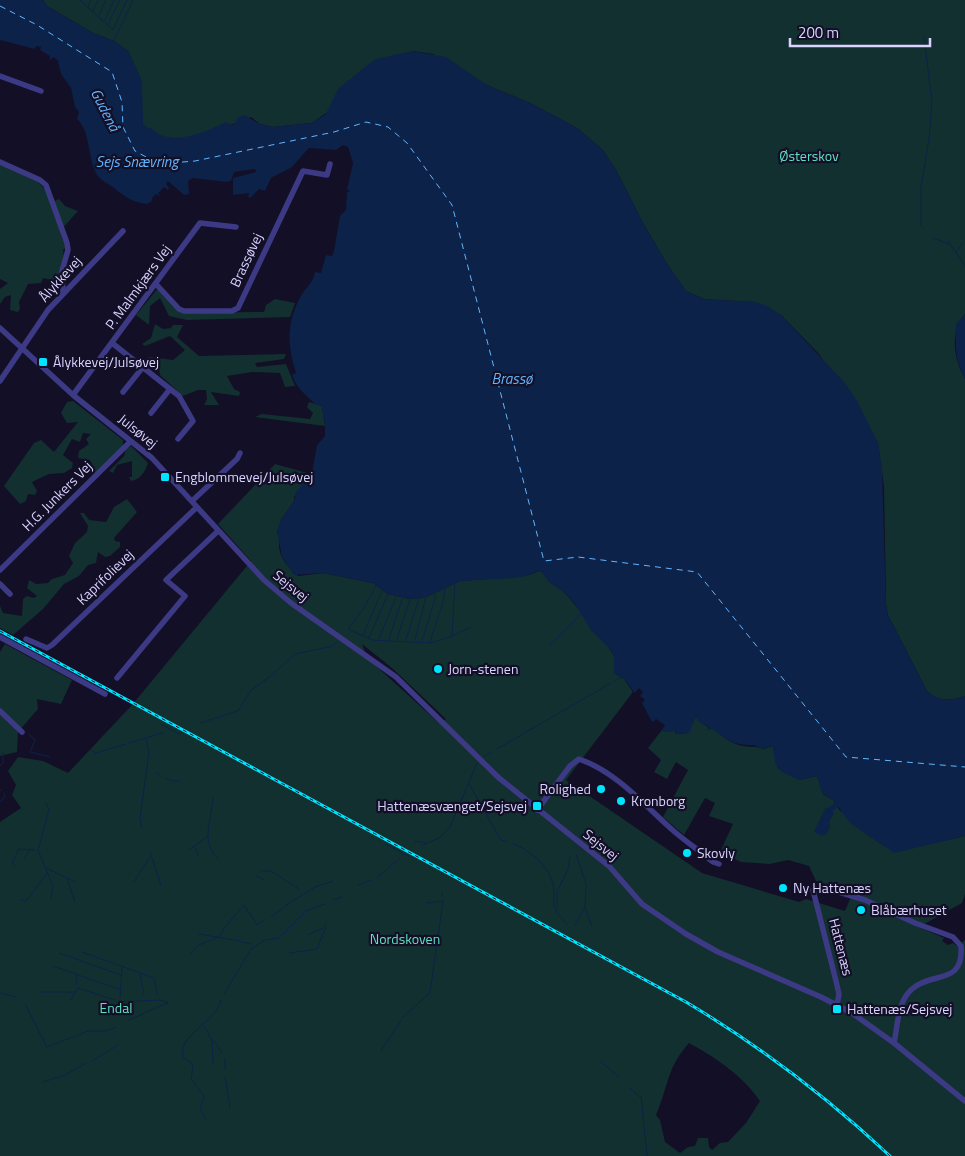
<svg xmlns="http://www.w3.org/2000/svg" width="965" height="1156" font-family="'Titillium Web',sans-serif">
	<rect width="100%" height="100%" fill="#130f26"/>
	<!-- green -->
	<path fill="#12302f" fill-rule="evenodd" d="M43,0H965V314C949,333 954,359 965,379V696C950,701 939,702 927,691L888,615L886,605L884,487L878,443L819,354L781,315L755,302L704,299L686,291L667,264L642,221L616,170L603,150L577,128L530,103L487,85L433,54L413,51L312,123L273,127L260,124L251,117C234,125 186,140 169,139C162,138 146,129 143,124L129,52L114,41L93,33L47,6Z
		M0,164L38,182L46,190L51,203L59,199L65,206L78,211L61,230L62,238L67,240L68,246L63,250C66,262 58,272 60,285L56,288L53,287L51,280L43,278L41,283L28,284L19,302L20,309L18,312L10,310L11,295L5,297L0,304V289L8,283L0,279Z
		M159,287L182,313L264,312L266,305L275,299L295,303L290,317L187,320L169,316L160,298L150,306L149,325L136,315Z
		M155,324L163,329L171,328L173,325H183L177,337L199,356L286,354L284,359L255,363L257,367L286,364L295,386L285,387L280,373L252,372L227,376L234,389L240,392L239,396L211,392L219,405H204L207,399L206,390H198L183,396L160,375L159,369L150,362L146,365L142,362L149,357L173,360L185,350L170,336L145,346L142,344L151,338Z
		M73,401L123,440V446L94,476L91,472L94,468L90,460L78,458L79,451L89,444L86,439L91,434L83,433L80,442L72,439L63,455L73,463L72,468L64,473L49,474L32,482L37,491L35,495L28,494L26,501L20,504L4,486L34,443L41,440L54,452L78,422L67,423L61,413L67,402Z
		M309,402L322,406L325,426L255,417L262,414L310,419L313,413L307,407Z
		M131,446L148,463C145,472 140,480 131,481L129,477H132V461L117,465L113,473L109,471L124,456L126,449Z
		M275,464L311,474L294,497V501L281,520L277,533C280,538 279,540 279,545C279,558 289,568 298,576L323,573L373,583L388,594L410,599L426,597L460,581L526,576L539,571L544,573L550,582L565,593L582,613L592,631L606,643L614,656V673L624,679L633,692L566,780L702,873L799,902L806,899L845,911L853,892L816,881L809,866L788,860L770,864L741,862L720,852L733,824L709,816L715,803L705,798L684,835L663,817L688,770L676,762L667,779L654,772L661,760L648,748L662,730L666,732L676,730L675,734L688,733L696,716L699,721L709,728L707,731L711,728C720,734 729,742 739,745C748,748 753,745 763,749L773,746L778,768L799,780L817,776L823,794L833,800L840,811L939,842L965,836V894L962,903L919,927L944,938L942,941L948,945L953,943L957,946L965,940V1156H0V822L21,808L12,795L16,785L8,771L18,757L43,761L68,773L132,705L251,561L218,524ZM362,644L392,668L446,719L439,723L367,658ZM689,1043C715,1057 743,1076 760,1101L746,1123L728,1142L720,1143L712,1150L709,1147L708,1138H698L695,1146L688,1147L680,1153L665,1142L660,1120L656,1115C669,1085 666,1069 689,1043Z
		M127,499L137,512L114,538L115,541L120,542V547L110,556L105,557L98,552L96,563L88,565L79,576L64,584L43,609L13,635L0,628V606L3,613L22,616L23,599L27,596L34,598L37,596L27,588L29,580L36,584L48,583L52,579L65,575L73,563L69,556L75,543L87,532L88,526L80,513H84L89,520L106,522L114,507Z
		M5,644L72,680L61,704L37,699L38,709L18,732L17,752L0,756V652Z"/>
	<!-- water -->
	<path fill="#0c2248" d="M0,0H43L47,6L93,33L114,41L129,52L142,81L143,124C146,128 149,127 153,130C172,147 206,132 226,122L231,125L235,124L237,118L244,115L260,124L273,127L312,123L326,114L338,89L365,67L376,59L412,51L446,57L487,85L530,103L577,128L603,150L616,170L642,221L667,264L686,291L704,299L755,302L767,306L781,315L845,383L856,399L878,443L882,468L886,605L888,615L927,691C939,702 951,701 965,696V836L894,853L851,824L833,800L822,793L817,776L799,780L782,772L775,763L773,746L762,749L754,745C734,746 727,740 711,728L707,731L709,727L698,721L696,716L689,733L675,734L676,731L666,732L662,730L665,725L656,719L653,722L651,720L642,703L645,700L640,696L643,692L639,688L635,693L624,679L614,673V656L610,649L592,631L575,604L565,593L548,581L542,572L538,571L526,576L514,578L460,581L426,597L410,599L388,594L373,583L323,573L294,575L282,557L277,531L281,520L294,501L296,492L312,473L317,445L325,436V422L321,405H316C307,396 296,388 292,375L296,373C287,344 286,322 302,294C307,286 313,283 315,272L321,273L326,255L332,256L334,251L340,216L346,210L347,192L350,191L347,189L353,163L348,147L343,145L336,150L309,148L292,167L271,178L265,191L259,189L250,198L248,197L249,193L233,195V178L256,172L255,169L234,172L231,181L226,182L193,178L188,181L189,194L184,195L168,181L166,184L169,188L168,190L164,187L158,193L161,197L156,194L152,198L151,203L149,202L148,204C134,203 125,197 115,189C109,183 102,182 97,175C87,158 91,132 77,119L79,112L75,107L71,88L61,74L58,61L54,57L49,60L50,56L40,50L41,47L36,46L35,49L0,40Z
		M965,314V379C955,360 955,345 956,324Z
		M826,807L834,813L829,822L830,827L827,833L822,836L814,832Z"/>
	<g fill="none" stroke-linecap="round" stroke-linejoin="round">
		<!-- stream -->
		<path stroke="#0c2248" stroke-width="1" d="M80,0L113,30L127,0
			M88,6L91,0
			M93,11L98,0
			M99,15L106,0
			M105,20L114,0
			M108,24L120,0
			M114,41L133,0
			M924,229L921,226V187L929,139L932,102L924,37
			M933,238L949,244
			M948,241L965,266
			M956,252L963,243
			M377,584L364,608L348,629L372,640L430,643L452,636L471,627
			M363,635L383,589
			M452,636L455,582
			M369,638L388,594
			M379,639L396,597
			M389,639L402,599
			M397,639L410,599
			M406,640L419,598
			M415,640L426,597
			M422,641L435,599V594
			M430,642L443,602L445,588
			M550,645L582,613
			M615,681L621,677
			M200,723L238,711L251,690L271,676L295,654L333,646L337,642
			M161,724L179,734L181,733
			M29,734L35,740L30,752L50,757
			M129,743L163,733
			M497,749L611,683
			M91,750L96,753L126,744
			M483,757L492,752
			M0,766L3,763V753
			M156,773L161,776
			M166,778L172,781H180
			M469,784L501,840L507,842
			M0,789L2,791
			M213,797C212,822 199,840 219,860
			M0,801L5,797L4,793
			M46,803L49,810L38,850L53,886L51,899
			M142,828L140,818L149,752L146,738
			M415,841L426,843
			M386,844L409,857
			M513,844C528,848 548,866 552,881C559,904 544,901 567,924
			M423,845L441,837L450,827L477,763
			M194,846L198,855
			M189,850L208,836
			M150,852L161,885
			M576,854L586,884L585,908L592,926
			M24,859L29,851
			M15,866L12,863L19,849L35,850
			M46,868L75,882
			M261,871H271L299,889
			M257,876L264,880
			M378,877L400,858
			M67,879L75,902
			M134,882L150,857
			M358,885L371,880
			M442,892V896
			M21,900L26,901L48,872
			M333,900L342,897
			M427,903L443,901
			M285,906L315,887L333,881
			M557,909V892L568,869L570,856
			M271,917L283,908
			M575,926L584,909
			M199,934L240,941
			M308,935L323,928L326,924
			M242,942L252,944
			M82,952L154,978L157,994
			M59,953L121,975
			M290,953L317,949L326,927
			M190,954L197,946L220,936L225,927L244,905L257,925L263,921
			M53,966L121,990
			M140,974L144,994
			M76,975L77,984
			M41,992H75
			M0,993L16,997
			M224,994L251,949L265,940L279,938L306,911L325,904
			M120,998L122,968
			M70,1001L78,988L115,1000
			M120,1002L160,1000L168,1003
			M25,1004L47,1047L88,1031H107L116,1027
			M402,1018L430,993L443,901
			M129,1020L167,1003
			M204,1026L212,1040L213,1063
			M214,1041L222,1053
			M381,1050L401,1021
			M225,1059V1069
			M92,1061L118,1045
			M600,1061L619,1077
			M225,1076L230,1108
			M43,1082L65,1075L86,1063
			M630,1088L641,1098
			M641,1096L647,1156
			M206,1120L200,1108L204,1096L191,1079L193,1067L190,1061L183,1058C178,1032 216,1024 221,1000"/>
		<!-- canal -->
		<path stroke="#0c2248" stroke-width="5" d="M830,810L836,805"/>
		<!-- ferry -->
		<path stroke="#62b6ff" stroke-width="1" stroke-dasharray="6 5" stroke-linecap="butt" d="M0,6L37,25L112,72L122,102L123,127L135,151L159,164L195,161L334,132L366,122L388,127L407,143L452,205L544,561L578,557L697,572L846,757L965,767"/>
		<!-- minor -->
		<path stroke="#3d3a85" stroke-width="5.5" d="M0,76L41,91
			M0,162L40,180L46,185L67,243L68,250L62,271L63,292
			M156,284L179,309L184,311H232L238,308L303,171L327,175L330,164
			M0,328L73,395L152,458L264,580L291,603L396,677L499,778L609,866L642,904L686,934L718,952L821,997L852,1013L894,1043L965,1101
			M112,343L179,396L193,421L178,439
			M0,381L48,310L123,231
			M123,392L143,367
			M73,395L200,223L236,227
			M151,413L170,389
			M192,501L237,459L240,453
			M0,570L131,441
			M0,584L10,594
			M0,637L105,694
			M26,639L47,648L52,645L197,507
			M117,678L185,596L166,580L218,531
			M0,711L22,732
			M537,810L570,766L579,759C617,772 646,807 676,833C688,843 701,852 713,862L719,864
			M837,1005L839,994L836,981L813,890L839,892L865,900L915,923L953,937L961,946C964,986 932,971 912,989C897,1002 898,1025 894,1043"/>
		<defs>
			<path id="rail" d="M0,631L686,1002C760,1046 827,1097 890,1156"/>
		</defs>
		<!-- rail casing -->
		<use href="#rail" stroke="#00e5ff" stroke-width="3"/>
		<!-- rail -->
		<use href="#rail" stroke="#130f26" stroke-width="1" stroke-dasharray="4" stroke-linecap="butt"/>
	</g>
	<!-- markers -->
	<g fill="#00e5ff" stroke="#130f26" stroke-width="2">
		<rect x="38" y="357" width="10" height="10" rx="2.5"/>
		<rect x="160" y="472" width="10" height="10" rx="2.5"/>
		<circle cx="438" cy="669" r="5"/>
		<circle cx="601" cy="789" r="5"/>
		<circle cx="621" cy="801" r="5"/>
		<rect x="532" y="801" width="10" height="10" rx="2.5"/>
		<circle cx="687" cy="853" r="5"/>
		<circle cx="783" cy="888" r="5"/>
		<circle cx="861" cy="910" r="5"/>
		<rect x="832" y="1004" width="10" height="10" rx="2.5"/>
	</g>
	<g text-anchor="middle" stroke-width="4.5" stroke-linejoin="round" paint-order="stroke">
		<!-- park labels -->
		<g font-size="14" fill="#5fe0c0" stroke="#130f26">
			<text x="809" y="161">Østerskov</text>
			<text x="405" y="944">Nordskoven</text>
			<text x="116" y="1013">Endal</text>
		</g>
		<!-- street labels -->
		<g font-size="14" fill="#d9d4ff" stroke="#130f26">
			<text transform="translate(246 260) rotate(-65)" y="5">Brassøvej</text>
			<text transform="translate(60 279) rotate(-48)" y="5">Ålykkevej</text>
			<text transform="translate(138 287) rotate(-54)" y="5">P. Malmkjærs Vej</text>
			<text transform="translate(138 431) rotate(39)" y="5">Julsøvej</text>
			<text transform="translate(57 496) rotate(-45)" y="5">H.G. Junkers Vej</text>
			<text transform="translate(105 577) rotate(-44)" y="5">Kaprifolievej</text>
			<text transform="translate(291 586) rotate(39)" y="5">Sejsvej</text>
			<text transform="translate(601 845) rotate(39)" y="5">Sejsvej</text>
			<text transform="translate(841 947) rotate(76)" y="5">Hattenæs</text>
		</g>
		<!-- poi labels -->
		<g font-size="14" fill="#d9d4ff" stroke="#130f26" text-anchor="start">
			<text x="53" y="367">Ålykkevej/Julsøvej</text>
			<text x="175" y="482">Engblommevej/Julsøvej</text>
			<text x="448" y="674">Jorn-stenen</text>
			<text x="591" y="794" text-anchor="end">Rolighed</text>
			<text x="631" y="806">Kronborg</text>
			<text x="527" y="811" text-anchor="end">Hattenæsvænget/Sejsvej</text>
			<text x="697" y="858">Skovly</text>
			<text x="793" y="893">Ny Hattenæs</text>
			<text x="871" y="915">Blåbærhuset</text>
			<text x="847" y="1014">Hattenæs/Sejsvej</text>
		</g>
		<!-- water labels -->
		<g font-size="15" font-style="italic" fill="#62b6ff" stroke="#130f26">
			<text transform="translate(105 110) rotate(63)" y="5">Gudenå</text>
			<text x="137" y="167">Sejs Snævring</text>
			<text x="512" y="384">Brassø</text>
		</g>
	</g>
	<!-- scale -->
	<path d="M790 38v8h140v-8" fill="none" stroke="#d9d4ff" stroke-width="2.5"/>
	<text x="798" y="38" font-size="15" fill="#d9d4ff" stroke="#130f26" stroke-width="4" paint-order="stroke">200 m</text>
</svg>
